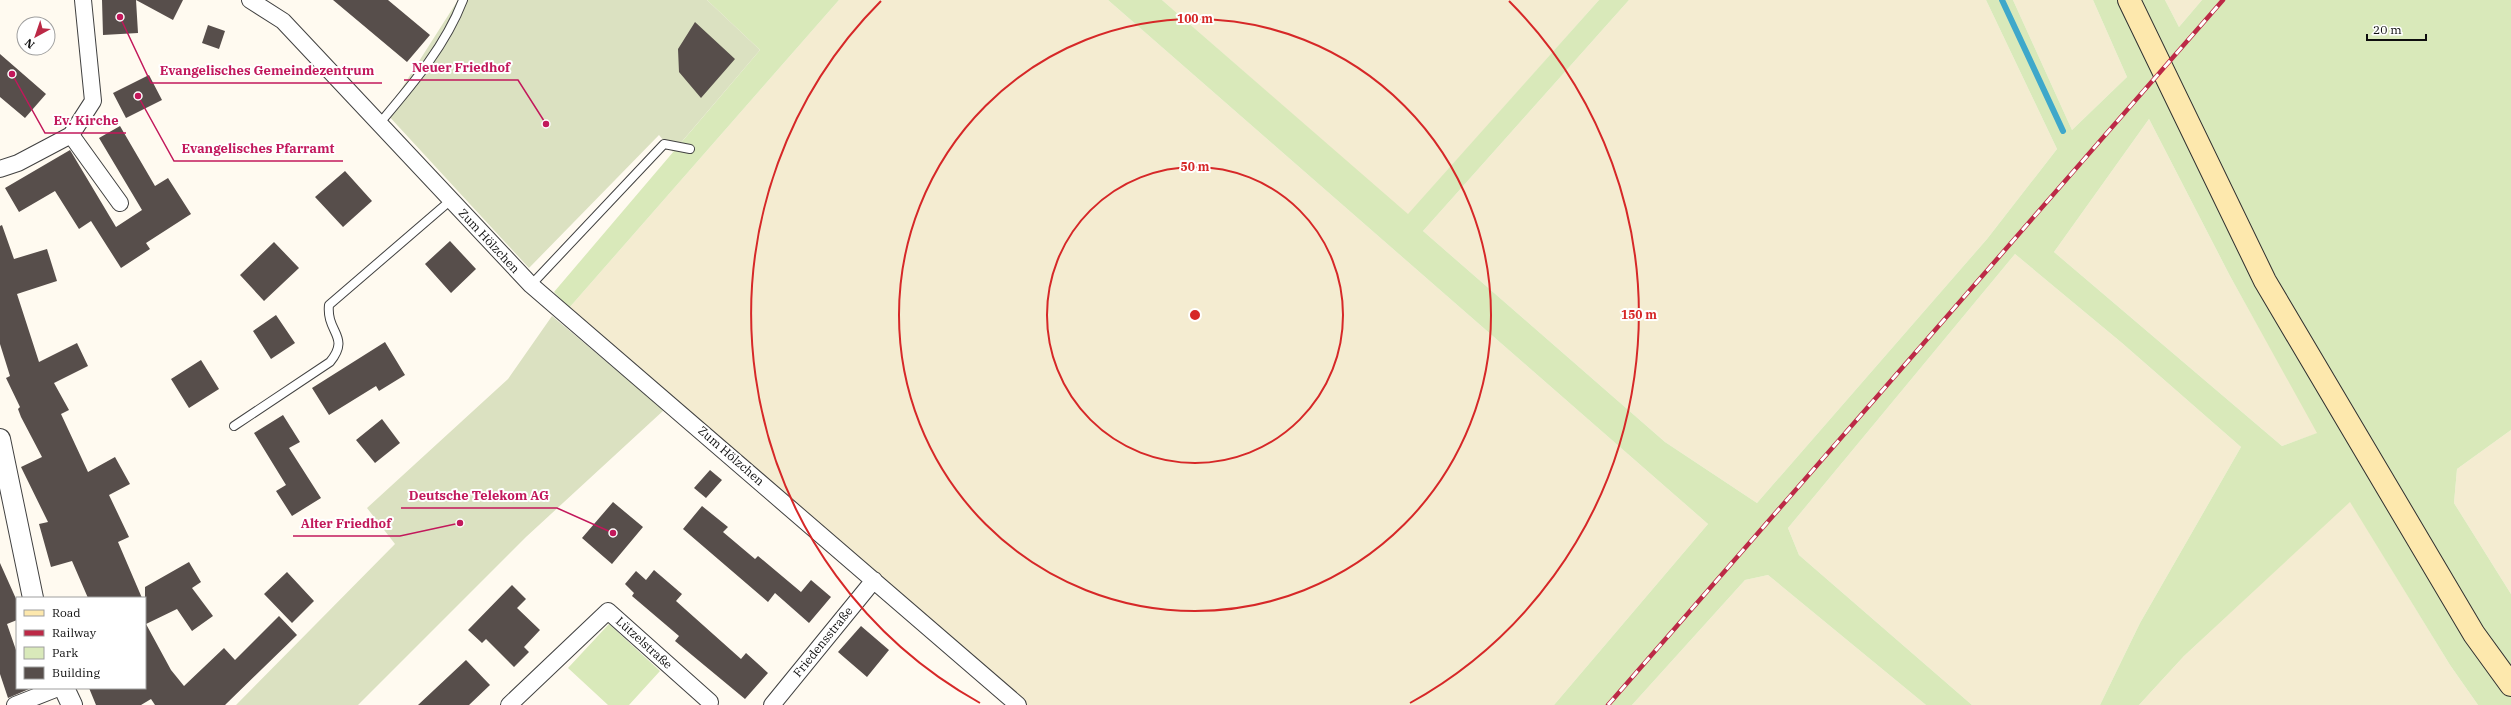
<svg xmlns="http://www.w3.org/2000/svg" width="2511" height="705" font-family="'IBM Plex Serif',serif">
	<rect width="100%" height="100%" fill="#fffaf0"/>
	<!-- farmland -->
	<path fill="#f4ecd1" d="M839,0H1108L1708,524L1554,705H1026L673,401L569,308Z
		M1162,0H1599L1408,215Z
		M1629,0H1986L2057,149L1987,239L1757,503L1665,442L1423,231Z
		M2013,0H2093L2127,77L2072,130Z
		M2165,0H2202L2179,27Z
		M2149,119L2230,276L2318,433L2282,446L2054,252Z
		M2015,254L2122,343L2241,447L2140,623L2100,705H1972L1799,555L1788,528Z
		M2511,430V594L2454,503L2457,469Z
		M2350,501L2450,665L2478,705H2139L2184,656Z
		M1768,575L1926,705H1632L1745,580Z"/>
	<!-- green -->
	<path fill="#d9e9ba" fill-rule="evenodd" d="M707,0H839L569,308L554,292L760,50Z
		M1108,0H1162L1408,214L1599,0H1629L1423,231L1665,442L1757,503L1987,239L2057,149L1986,0H2013L2072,130L2127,77L2093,0H2165L2179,27L2202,0H2511V430L2457,469L2454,503L2511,594V705H2478L2450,665L2350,502L2184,656L2139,705H2100L2140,623L2241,447L2122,343L2015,254L1788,528L1799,555L1972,705H1926L1768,575L1745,580L1632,705H1554L1708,524ZM2149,119L2230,276L2317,433L2282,446L2054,252Z
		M609,624L660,671L629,705H608L568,668Z"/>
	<!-- cemetery -->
	<path fill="#dbe1c1" d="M458,0H707L760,50L673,152L659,135L529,268L386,113Z
		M552,316L664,410L526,537L358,705H236L395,544L367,508L508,379Z"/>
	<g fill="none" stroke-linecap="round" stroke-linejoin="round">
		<!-- stream -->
		<path stroke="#3fa8ca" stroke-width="6" d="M2002,0L2063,131"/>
	</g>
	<!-- building -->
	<path fill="#574e4b" d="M102,0H183L173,20L136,0L138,33L103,35Z
		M333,0H388L430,35L407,62Z
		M695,22L735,59L701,98L679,72L678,49Z
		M208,25L225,31L219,49L202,43Z
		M0,54L46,94L25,118L0,97Z
		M149,75L162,100L126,118L113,93Z
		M120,126L155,186L168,178L191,214L146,243L150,249L121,268L91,221L79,229L55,191L19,212L5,188L70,150L116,227L142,210L99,138Z
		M345,171L372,201L343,227L315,197Z
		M2,225L14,259L47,249L57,281L17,294L39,362L77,343L88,366L54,383L69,410L61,414L88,472L115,457L130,484L109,495L129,537L118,542L142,598H88L72,561L51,567L39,524L48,522L21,467L42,457L21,417L18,409L20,407L6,378L10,376L0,344V226Z
		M450,241L476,269L451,293L425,264Z
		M274,242L299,268L264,301L240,275Z
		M276,315L295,343L271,359L253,331Z
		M385,342L405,375L379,391L376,386L329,415L312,388Z
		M201,360L219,389L189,408L171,379Z
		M283,415L300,442L289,448L321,498L292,516L276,491L286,485L254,433Z
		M382,419L400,443L375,463L356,440Z
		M710,470L722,480L706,498L694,488Z
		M613,502L643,527L612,564L582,538Z
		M702,506L728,527L723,532L755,559L758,556L801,592L811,580L831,597L809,623L775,593L768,602L683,529Z
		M189,562L201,582L192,588L213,616L192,631L177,609L146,624L171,670L184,686L224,648L235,660L279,616L297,635L225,705H155L151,699L141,705H96L89,688H145V587Z
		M0,563L17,601V620L7,624L17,653V688L29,689L8,698L0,674Z
		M654,570L682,594L676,601L741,659L746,653L768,673L745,699L675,641L679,636L632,596L634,593L625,584L636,571L646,580Z
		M287,572L314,601L292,623L264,594Z
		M512,585L526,599L517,608L540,630L524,647L529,652L514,667L486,639L482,643L468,630Z
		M861,626L889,650L867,677L838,652Z
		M466,660L490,685L469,705H418Z"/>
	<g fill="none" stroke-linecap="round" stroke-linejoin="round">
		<defs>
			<path id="service" d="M379,124C411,86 445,47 463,0
				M531,285L664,144L690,149
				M234,426L330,362C351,336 326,333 329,305L451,200"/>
			<path id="minor" d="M250,0L283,21L531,285L1018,705
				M71,135L120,203
				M0,169L18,163L71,135L93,101L83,0
				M15,705L58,688
				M509,705L608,611L710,702
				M772,705L874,580"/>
			<path id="tertiary" d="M0,439L33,598
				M64,688L72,705"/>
			<path id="secondary" d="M2129,0L2265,281L2474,634L2511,685"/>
		</defs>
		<!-- service casing -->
		<use href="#service" stroke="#414141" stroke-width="10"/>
		<!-- minor casing -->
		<use href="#minor" stroke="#414141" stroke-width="18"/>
		<!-- tertiary casing -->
		<use href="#tertiary" stroke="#414141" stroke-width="22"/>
		<!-- secondary casing -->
		<use href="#secondary" stroke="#303030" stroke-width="24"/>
		<!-- service -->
		<use href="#service" stroke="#fff" stroke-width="8"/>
		<!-- minor -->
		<use href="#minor" stroke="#fff" stroke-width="16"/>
		<!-- tertiary -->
		<use href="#tertiary" stroke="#fff" stroke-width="20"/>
		<!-- secondary -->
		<use href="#secondary" stroke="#fde8ad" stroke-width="22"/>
		<defs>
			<path id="rail" d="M1608,705L2223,0"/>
		</defs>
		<!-- rail casing -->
		<use href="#rail" stroke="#bc2946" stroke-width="4.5"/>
		<!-- rail -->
		<use href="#rail" stroke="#fff" stroke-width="3" stroke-dasharray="9" stroke-linecap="butt"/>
	</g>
	<!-- distance rings -->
	<g fill="none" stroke="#d62828" stroke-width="2">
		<circle cx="1195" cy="315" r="148"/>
		<circle cx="1195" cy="315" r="296"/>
		<path d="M980 703A444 444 0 0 1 881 1M1509 1A444 444 0 0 1 1410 703"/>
	</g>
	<g text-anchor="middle" stroke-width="4" stroke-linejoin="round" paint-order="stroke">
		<!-- street labels -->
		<g font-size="12" fill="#0e0e0e" stroke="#fff">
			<text transform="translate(489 241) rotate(47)" y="4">Zum Hölzchen</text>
			<text transform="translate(731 456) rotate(41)" y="4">Zum Hölzchen</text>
			<text transform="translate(823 642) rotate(-51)" y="4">Friedensstraße</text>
			<text transform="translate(644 643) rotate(42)" y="4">Lützelstraße</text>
		</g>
	</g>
	<circle cx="1195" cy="315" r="6" fill="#d62828" stroke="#fff" stroke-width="2"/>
	<g font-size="12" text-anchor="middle" font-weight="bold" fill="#d62828" stroke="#fff" stroke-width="4" stroke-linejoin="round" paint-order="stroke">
		<text x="1195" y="23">100 m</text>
		<text x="1195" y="171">50 m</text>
		<text x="1639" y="319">150 m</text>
	</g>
	<!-- callouts -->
	<path fill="none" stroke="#c2185b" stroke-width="1.5" d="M546 124L518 80H404M120 17L151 83H382M12 74L45 133H126M138 96L174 161H343M613 533L557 508H401M460 523L400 536H293"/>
	<g fill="#c2185b" stroke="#fff" stroke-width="1.5">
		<circle cx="546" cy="124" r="4"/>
		<circle cx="120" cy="17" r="4"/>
		<circle cx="12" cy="74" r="4"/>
		<circle cx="138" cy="96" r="4"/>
		<circle cx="613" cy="533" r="4"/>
		<circle cx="460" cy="523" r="4"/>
	</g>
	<g font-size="13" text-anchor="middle" font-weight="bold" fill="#c2185b" stroke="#fff" stroke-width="4" stroke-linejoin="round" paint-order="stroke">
		<text x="461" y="72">Neuer Friedhof</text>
		<text x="267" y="75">Evangelisches Gemeindezentrum</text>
		<text x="86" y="125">Ev. Kirche</text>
		<text x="258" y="153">Evangelisches Pfarramt</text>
		<text x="479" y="500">Deutsche Telekom AG</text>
		<text x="346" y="528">Alter Friedhof</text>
	</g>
	<!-- legend -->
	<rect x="16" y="597" width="130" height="92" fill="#ffffff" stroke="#9f9f9f"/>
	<rect x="24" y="610" width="20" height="6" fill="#fde8ad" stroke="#9f9f9f"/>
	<text x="52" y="617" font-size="12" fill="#0e0e0e">Road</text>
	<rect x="24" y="630" width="20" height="6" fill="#bc2946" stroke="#9f9f9f"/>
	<text x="52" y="637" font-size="12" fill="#0e0e0e">Railway</text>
	<rect x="24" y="647" width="20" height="12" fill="#d9e9ba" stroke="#9f9f9f"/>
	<text x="52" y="657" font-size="12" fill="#0e0e0e">Park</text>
	<rect x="24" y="667" width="20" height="12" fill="#574e4b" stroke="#9f9f9f"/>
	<text x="52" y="677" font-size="12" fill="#0e0e0e">Building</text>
	<!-- north arrow -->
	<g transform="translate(36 36) rotate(220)"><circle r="19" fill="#ffffff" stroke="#9f9f9f"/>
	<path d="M0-3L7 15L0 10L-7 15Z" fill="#bc2946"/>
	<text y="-6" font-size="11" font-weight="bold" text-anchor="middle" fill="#0e0e0e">N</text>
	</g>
	<!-- scale -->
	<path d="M2367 34v6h59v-6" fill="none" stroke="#0e0e0e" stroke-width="2"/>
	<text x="2373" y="34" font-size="12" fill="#0e0e0e" stroke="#ffffff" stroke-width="3" paint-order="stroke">20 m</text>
</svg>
